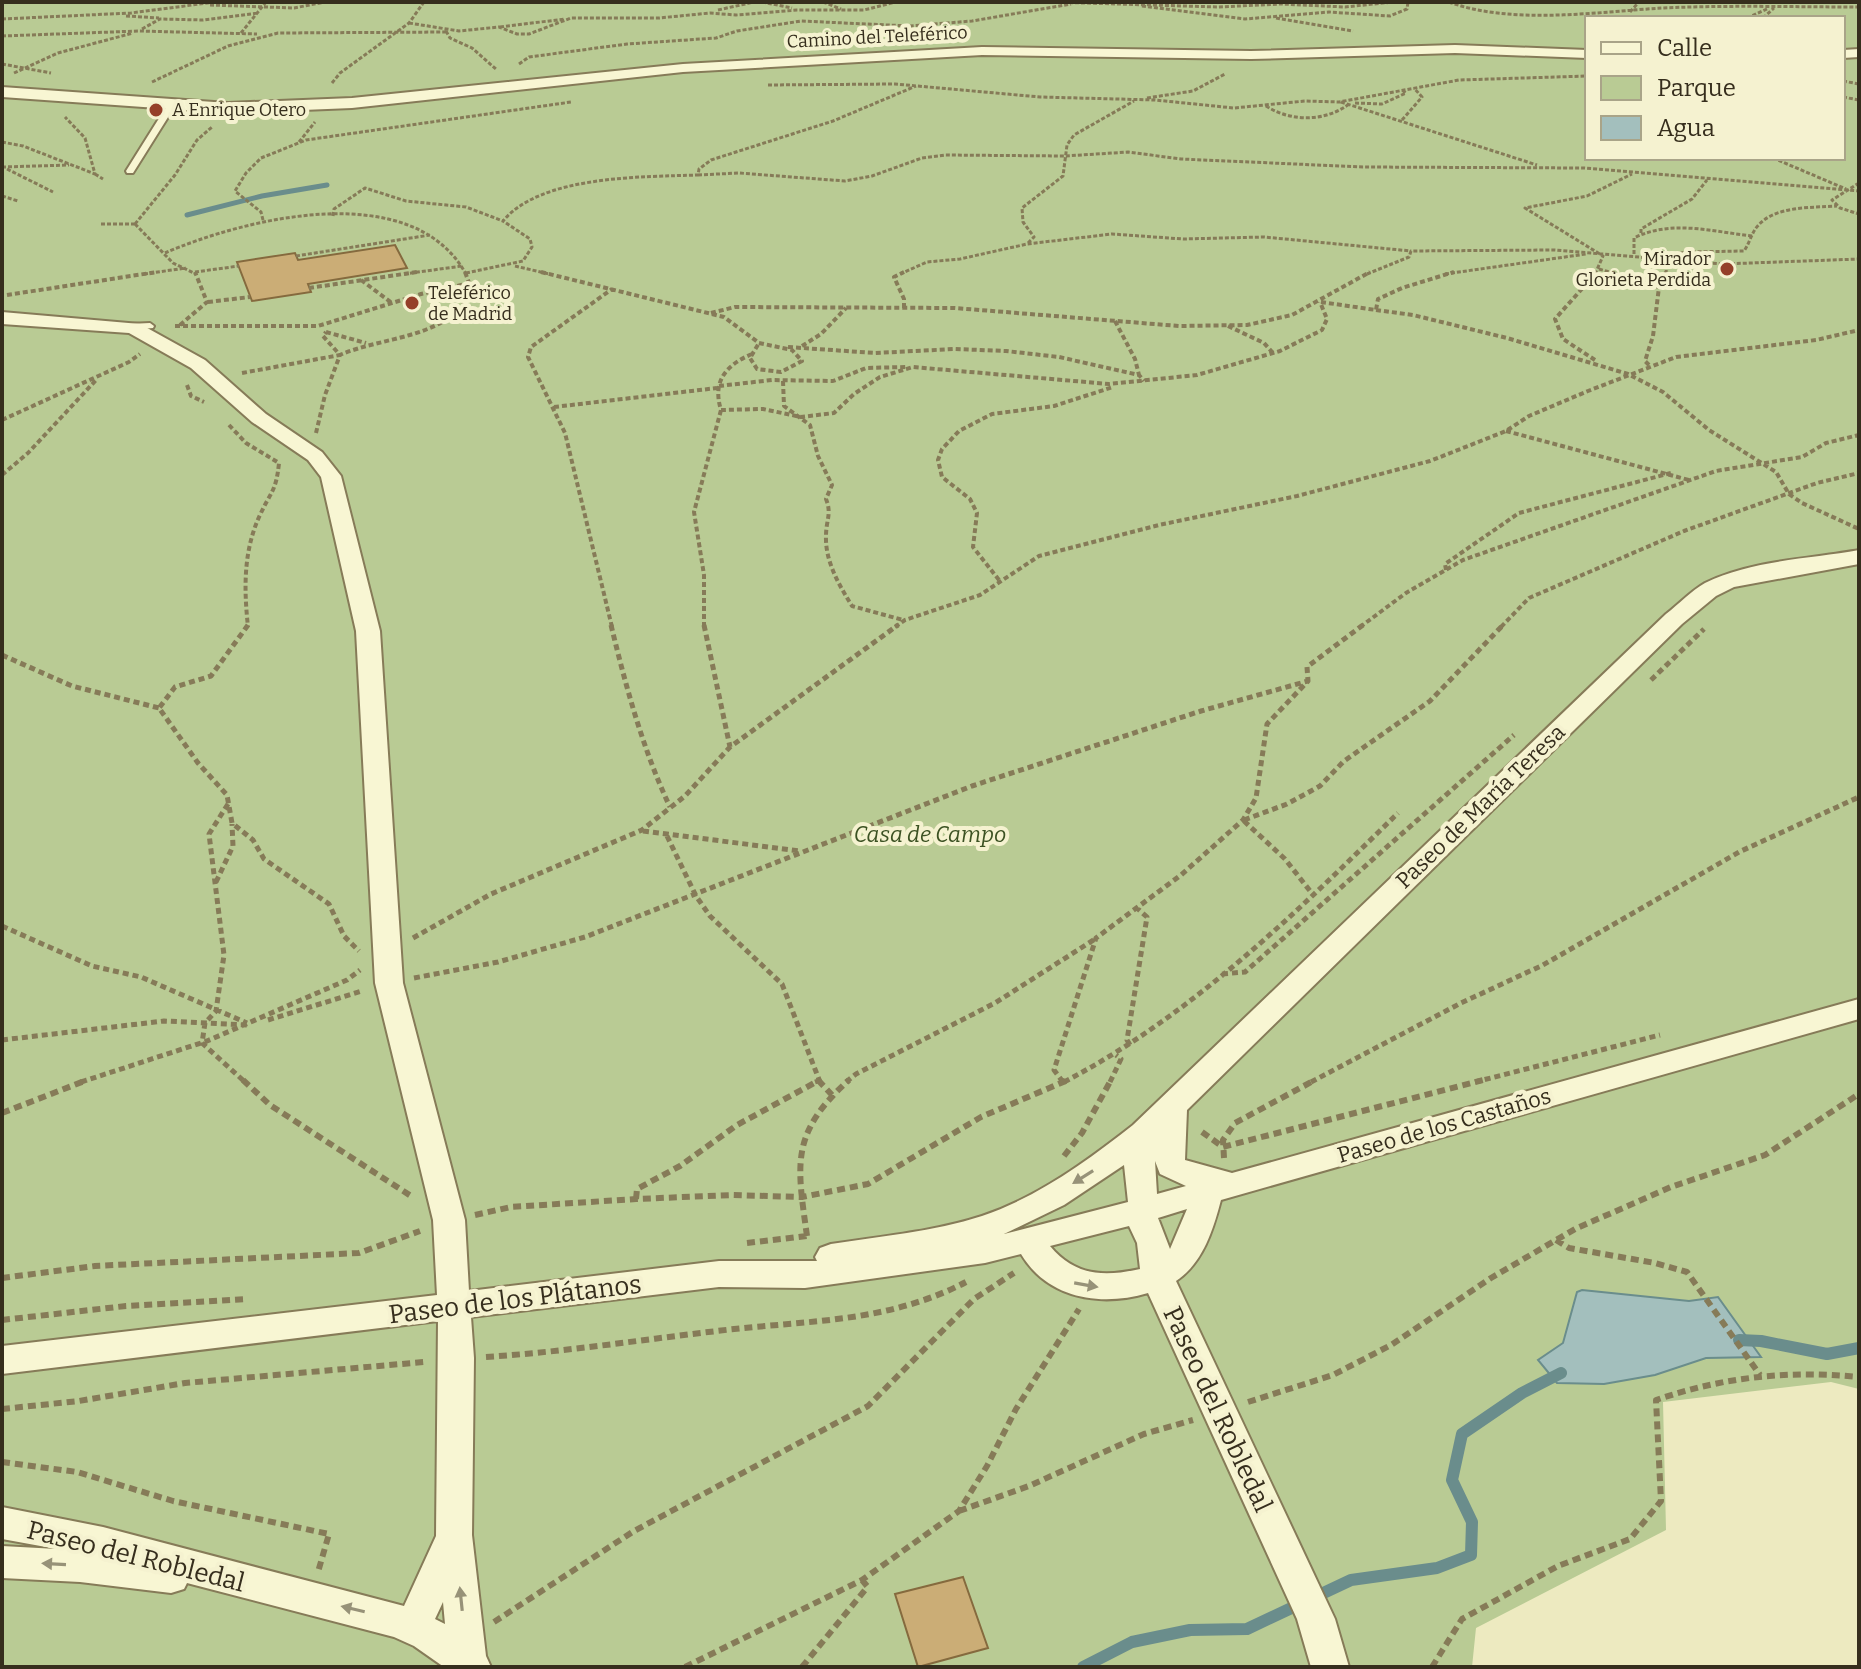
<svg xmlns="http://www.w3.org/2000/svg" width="1861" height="1669" font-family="Bitter,serif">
	<rect width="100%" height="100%" fill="#edeac0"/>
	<!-- green -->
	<path fill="#b9cb94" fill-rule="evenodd" d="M2,2H1859V1389L1831,1382L1663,1402L1666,1530L1476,1628L1472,1667H2ZM1587,18H1843V158H1587Z"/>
	<!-- water -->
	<path fill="#a3bfbd" stroke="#6a8d8c" stroke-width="2" d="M1582,1290L1689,1301L1718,1297L1761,1357L1706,1358L1655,1375L1604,1384L1557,1383L1538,1360L1563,1343L1577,1292Z"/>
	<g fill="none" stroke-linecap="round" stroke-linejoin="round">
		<!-- stream-far1 -->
		<path stroke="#6a8d8c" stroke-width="5" d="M187,215L262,196L327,185"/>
		<!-- stream -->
		<path stroke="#6a8d8c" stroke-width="12" d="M1739,1340L1761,1341L1827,1354L1859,1348
			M1083,1667L1132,1642L1190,1630L1247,1629L1351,1580L1437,1568L1471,1555L1472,1522L1452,1480L1462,1434L1522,1393L1561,1373"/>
	</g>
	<!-- building -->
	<path fill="#cbad76" stroke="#856a3e" stroke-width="2" d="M395,245L407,268L308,284L311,292L252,301L237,262L295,253L298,260Z
		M963,1577L988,1648L918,1667L895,1594Z"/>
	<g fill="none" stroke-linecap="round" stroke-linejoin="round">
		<defs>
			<path id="service" d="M168,104L175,106L133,173H127L126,171Z
				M150,323L154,326L153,328L129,330L125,327L129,324Z"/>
			<path id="minor" d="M1455,45L1587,50V58L1455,53L1251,59L982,55L683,72L352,108L228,113L2,97V87L228,103L352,98L683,64L982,47L1251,51Z
				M1859,49V57L1843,58V50Z
				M2,312L140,324L205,360L266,414L322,452L341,476L380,631L403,983L465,1220L469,1291L719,1261H817L815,1257L820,1248L831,1244C881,1236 933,1232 982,1216C1038,1197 1087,1161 1133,1125L1666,614C1679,604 1691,591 1705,583C1751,560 1810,559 1859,550V564L1734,587L1716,596L1682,624L1187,1110L1185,1160L1232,1173L1859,999V1019L1221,1200C1213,1230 1203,1263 1176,1281L1335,1619L1349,1667H1311L1297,1619L1148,1293C1101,1307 1048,1299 1021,1254L985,1263L805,1288L719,1287L471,1317L474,1358L472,1535L486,1656L491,1667H444L414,1646L394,1637L187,1583L184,1589L171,1593L80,1582L2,1578V1546L57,1549L2,1539V1507L103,1527L404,1606L436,1536L438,1321L2,1374V1346L437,1295L433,1220L375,983L356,631L321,477L308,460L252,422L191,368L129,333L2,324ZM1155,1161L1160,1174L1186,1186L1157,1194ZM1124,1165L1128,1202L1004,1234L1064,1205ZM1187,1209L1170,1249L1158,1218ZM1129,1226L1137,1243L1140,1269C1104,1277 1075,1276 1050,1246ZM443,1602L445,1624L435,1619Z"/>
		</defs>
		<!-- service casing -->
		<use href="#service" stroke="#867b58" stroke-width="4"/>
		<!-- minor casing -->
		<use href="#minor" stroke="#867b58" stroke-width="4"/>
		<!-- path-far3 -->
		<path stroke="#867b58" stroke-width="3" stroke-dasharray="4 2" stroke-linecap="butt" d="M762,2L792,8
			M823,2L841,9
			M1019,2H1024
			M1051,2L1218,7L1281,4L1345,7L1393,2
			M1449,2C1511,25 1597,12 1662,8C1728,5 1794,7 1859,7
			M210,5L294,8L325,2
			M1142,6L1245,19L1329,12L1390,16L1407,9L1408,2
			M718,10L754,2
			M1630,12L1639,2
			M126,16L159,18
			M1276,18L1353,31
			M1747,18L1767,9
			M1763,18L1774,8
			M2,19L131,13L215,2
			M409,23L459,31L499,27L517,34H529L571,18H659L710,13L736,15L797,10H864L896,2
			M500,27L565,19
			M142,29L160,19L203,20L258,13
			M446,31L450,38L472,48L497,70
			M241,33L266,2
			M2,36L139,31L257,34
			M2,64L51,73
			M519,64L529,57L627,44L716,38L737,31L801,21L910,26L972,21L1071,4
			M14,73L58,53L133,33
			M1843,81L1859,84
			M152,82L228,46L278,33L448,32
			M332,83L340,73L409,23L424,2
			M768,85L895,84L1040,97L1155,100L1234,108L1305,101L1339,102L1459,80L1587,76
			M1843,97L1859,100
			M1147,98L1193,91L1225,74
			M1341,102L1537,165
			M1355,103L1382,104L1406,93L1402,90
			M1266,106C1291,122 1325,122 1349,104
			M1402,120L1422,97L1414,88
			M2,142L23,146L95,174L85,138L65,117
			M299,142L315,122
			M1773,158L1846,189
			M2,167L69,165
			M7,169L53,192
			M95,174L103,179
			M698,175L739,173L845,181L872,176L922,158L945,155L1065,156L1128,152L1181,159L1363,167L1584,168L1859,191
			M1859,183L1832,200L1840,208L1859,214
			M2,196L18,201
			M333,216L334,209L365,188L406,201L466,207L503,221
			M263,220L261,212L235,191L246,173L261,158L306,140L571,102
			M101,224H135
			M135,224L175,175L197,140L212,127
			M135,224L173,263L196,274
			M1641,233V229L1692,199L1707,180
			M1028,243L1034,237L1023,222L1022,208L1063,176L1067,145L1074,135L1134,101
			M165,253C246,218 412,177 466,274
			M1634,254V238C1672,219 1713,232 1753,236
			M296,256L430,235
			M1668,256L1686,252L1744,251C1749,244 1751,235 1756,228C1773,205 1812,208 1837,206
			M515,266L549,274
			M1599,269L1617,274
			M195,272L239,266
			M466,273L523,261L532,247L530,239L503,221C541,175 643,177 698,175L699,169L711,160L833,121L916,86
			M144,274L186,268
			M404,274L462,266
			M900,274L927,262L960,259L1027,244L1112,234L1183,239L1264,237L1411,251
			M1367,274L1409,257L1411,251L1554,250L1723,264L1859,259
			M1445,274L1586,254
			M1595,274L1603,256L1525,208L1587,196L1632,174
			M1666,274L1667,257"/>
		<!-- path-far2 -->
		<path stroke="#867b58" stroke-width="4" stroke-dasharray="5 3" stroke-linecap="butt" d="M541,272L724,317L759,343
			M1610,272L1659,287
			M361,280L392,303
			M309,288L417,272
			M7,295L157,272
			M208,302L250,297
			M1321,302L1376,310L1378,299L1402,288L1454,272
			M904,308V299L894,277L904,272
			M1376,310L1413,315L1507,338L1628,374L1663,392L1709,430L1776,472L1789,494L1802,503L1859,529
			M711,313L735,307L955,308L1179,326L1247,325L1292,315L1370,272
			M1115,321L1135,359L1139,375
			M180,325L207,302L195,272
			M175,326H318L421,294L470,283
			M1228,326L1264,343L1273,353
			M326,332L366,343
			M759,343L792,350L802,361L781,372L757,369L750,358Z
			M802,346L821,334L846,308
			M788,347L875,353L954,349L1006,351L1059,357L1139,375L1144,381
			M752,354C726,365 712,381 721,410L763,409L801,417L834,413L854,394L880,377L913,367L1109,384L1197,375L1280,351L1322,330L1327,319L1320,302
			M1595,360L1563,339L1555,319L1597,272
			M1649,365L1645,361L1653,336L1659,287L1666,272
			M242,373L340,355L323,336L326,332
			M783,381L784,406L810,425L818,456L832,485L826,499C832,514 826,520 826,536C825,561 839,585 852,606L903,620
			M187,385L191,396L204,402
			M719,386L772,380L833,381L866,368L906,367
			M554,407L717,388
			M2,420L129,362L140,354
			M229,425L246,443L279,463C276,492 271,491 260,515C243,551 244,590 248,627
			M1506,431L1689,480
			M316,433L325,395L340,355C383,336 449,339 472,291L465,272
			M2,475L28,453L97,379
			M1446,570L1445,564L1519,513L1671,473
			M999,580L973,547L977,513L970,499L942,477L938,460L942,449L959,431L992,414L1054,406L1113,387
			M612,627L565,433L528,357L531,347L612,289
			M704,627V575L694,512L721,410
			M895,627L905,620L980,595L1039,556L1159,525L1297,496L1430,461L1506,431L1529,416L1588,391L1676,357L1816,340L1859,330
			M1360,627L1406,593L1463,560L1716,471L1802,457L1826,443L1859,435
			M1501,627L1529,598L1684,531L1817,483L1859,473"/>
		<!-- path-far1 -->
		<path stroke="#867b58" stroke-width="5" stroke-dasharray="6 4" stroke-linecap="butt" d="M248,625L211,676L175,687L159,708L198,763L227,795L232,823L253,840L264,859L329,904L344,936L359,951
			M611,625C626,687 643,750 670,807
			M704,625L730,747
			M2,655L72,686L159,708
			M1651,680L1704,629
			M228,804L209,834L224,955L216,1011L205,1023L202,1043L245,1082
			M1244,820L1287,804L1320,786L1344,761L1430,701L1503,625
			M1244,821L1285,859L1314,896
			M643,831L800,851
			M667,836L696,896L710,916L782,984L820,1082
			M216,882L233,846L232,824
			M2,926L92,966L141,977L247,1023
			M413,938L491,894L642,830L685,796L730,747L898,625
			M1222,974L1245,972L1514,735
			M414,978L498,962L585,937L972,786L1201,711L1308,681
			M268,1020L362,991
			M2,1040L164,1021L247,1025
			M1130,1045L1127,1040L1147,917L1138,909
			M81,1082L207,1041L347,980L360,970
			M815,1082L818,1081
			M846,1082L856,1074L995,1003L1095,939
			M1063,1082L1054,1070L1096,938L1181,875L1243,820L1256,798L1267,724L1308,681L1307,667L1363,625
			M1064,1082C1192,1015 1295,914 1398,813
			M1110,1082L1121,1059L1116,1055
			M1311,1082L1461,1003L1543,965L1739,852L1859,797
			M1475,1082L1660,1035"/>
		<!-- path -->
		<path stroke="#867b58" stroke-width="6" stroke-dasharray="8 5" stroke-linecap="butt" d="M243,1080L270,1105L411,1196
			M818,1080L832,1095
			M1061,1080L1063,1083
			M2,1113L87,1080
			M1202,1132L1223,1147L1483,1080
			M1064,1156L1082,1133L1111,1080
			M1224,1158L1223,1140L1235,1123L1315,1080
			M636,1199L637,1189L680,1166L737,1125L818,1081
			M475,1215L511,1207L636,1199L732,1195L802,1197L868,1184L981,1117L1068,1080
			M807,1236C797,1164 790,1133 849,1080
			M1556,1240L1569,1248L1655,1263L1687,1272L1760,1375
			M747,1243L807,1236
			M2,1278L95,1266L359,1253L420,1231
			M2,1320L126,1306L248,1299
			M486,1357C563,1352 640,1340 717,1331C805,1320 885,1324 966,1282
			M1248,1402L1333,1375L1391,1345L1491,1278L1575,1229L1671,1187L1765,1155L1859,1094
			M2,1409L79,1401L185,1383L424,1362
			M2,1462L77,1472L173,1501L329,1534L318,1572
			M959,1511L1029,1486L1144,1434L1193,1420
			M494,1622L634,1531L868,1406L974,1299L1014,1273
			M685,1667L862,1580L959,1511L987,1466L1016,1409L1079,1309
			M802,1667L865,1590L867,1586L862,1580
			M1432,1667L1462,1619L1558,1566L1630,1539L1661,1501L1656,1400C1723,1377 1789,1370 1859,1377"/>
		<!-- service -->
		<use href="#service" fill="#f8f6d3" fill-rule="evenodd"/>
		<!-- minor -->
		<use href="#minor" fill="#f8f6d3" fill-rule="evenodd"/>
	</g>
	<!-- one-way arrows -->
	<defs><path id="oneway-solid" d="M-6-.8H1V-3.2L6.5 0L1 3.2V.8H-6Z" transform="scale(2)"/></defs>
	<g fill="#979278">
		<use href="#oneway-solid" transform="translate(1083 1177) rotate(148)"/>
		<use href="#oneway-solid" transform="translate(1086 1285) rotate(10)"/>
		<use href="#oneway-solid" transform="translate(54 1564) rotate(-177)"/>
		<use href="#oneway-solid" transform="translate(461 1599) rotate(-96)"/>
		<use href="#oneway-solid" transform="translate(353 1609) rotate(-167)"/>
	</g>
	<!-- markers -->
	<g fill="#954029" stroke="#f5f2d0" stroke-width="3">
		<circle cx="156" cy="110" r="8"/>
		<circle cx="1727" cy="269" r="8"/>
		<circle cx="412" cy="303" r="8"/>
	</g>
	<g text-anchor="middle" stroke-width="8" stroke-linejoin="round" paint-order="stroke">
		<!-- far-street labels -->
		<g font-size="18" fill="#362e1d" stroke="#f5f2d0">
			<text transform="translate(877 37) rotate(-3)" y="6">Camino del Teleférico</text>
		</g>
		<!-- far-poi labels -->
		<g font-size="18" fill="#362e1d" stroke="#f5f2d0" text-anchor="start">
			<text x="172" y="116">A Enrique Otero</text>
			<text x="1711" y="265" text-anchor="end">Mirador<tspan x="1711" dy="21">Glorieta Perdida</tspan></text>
			<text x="428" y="299">Teleférico<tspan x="428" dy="21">de Madrid</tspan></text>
		</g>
		<!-- street labels -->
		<g font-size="22" fill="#362e1d" stroke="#f5f2d0">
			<text transform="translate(1480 806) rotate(-44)" y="8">Paseo de María Teresa</text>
			<text transform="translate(1444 1125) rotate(-16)" y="8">Paseo de los Castaños</text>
		</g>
		<!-- park labels -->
		<g font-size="22" font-style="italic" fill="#3c5223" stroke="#f5f2d0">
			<text x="930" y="842">Casa de Campo</text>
		</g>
		<!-- near-street labels -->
		<g font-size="26" fill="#362e1d" stroke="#f5f2d0">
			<text transform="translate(515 1299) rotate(-7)" y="9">Paseo de los Plátanos</text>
			<text transform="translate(1218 1409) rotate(65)" y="9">Paseo del Robledal</text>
			<text transform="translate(136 1556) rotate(14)" y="9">Paseo del Robledal</text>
		</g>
	</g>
	<!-- border -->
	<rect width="1861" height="1669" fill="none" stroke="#362e1d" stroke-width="8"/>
	<!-- legend -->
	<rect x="1585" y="16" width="260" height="144" fill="#f5f2d0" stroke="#a9a488" stroke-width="2"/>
	<rect x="1601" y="42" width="40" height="12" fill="#f8f6d3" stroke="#a9a488" stroke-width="2"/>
	<text x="1657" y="56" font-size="24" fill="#362e1d">Calle</text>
	<rect x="1601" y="76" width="40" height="24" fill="#b9cb94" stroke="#a9a488" stroke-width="2"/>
	<text x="1657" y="96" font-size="24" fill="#362e1d">Parque</text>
	<rect x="1601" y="116" width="40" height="24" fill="#a3bfbd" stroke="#a9a488" stroke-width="2"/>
	<text x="1657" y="136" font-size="24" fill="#362e1d">Agua</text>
</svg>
